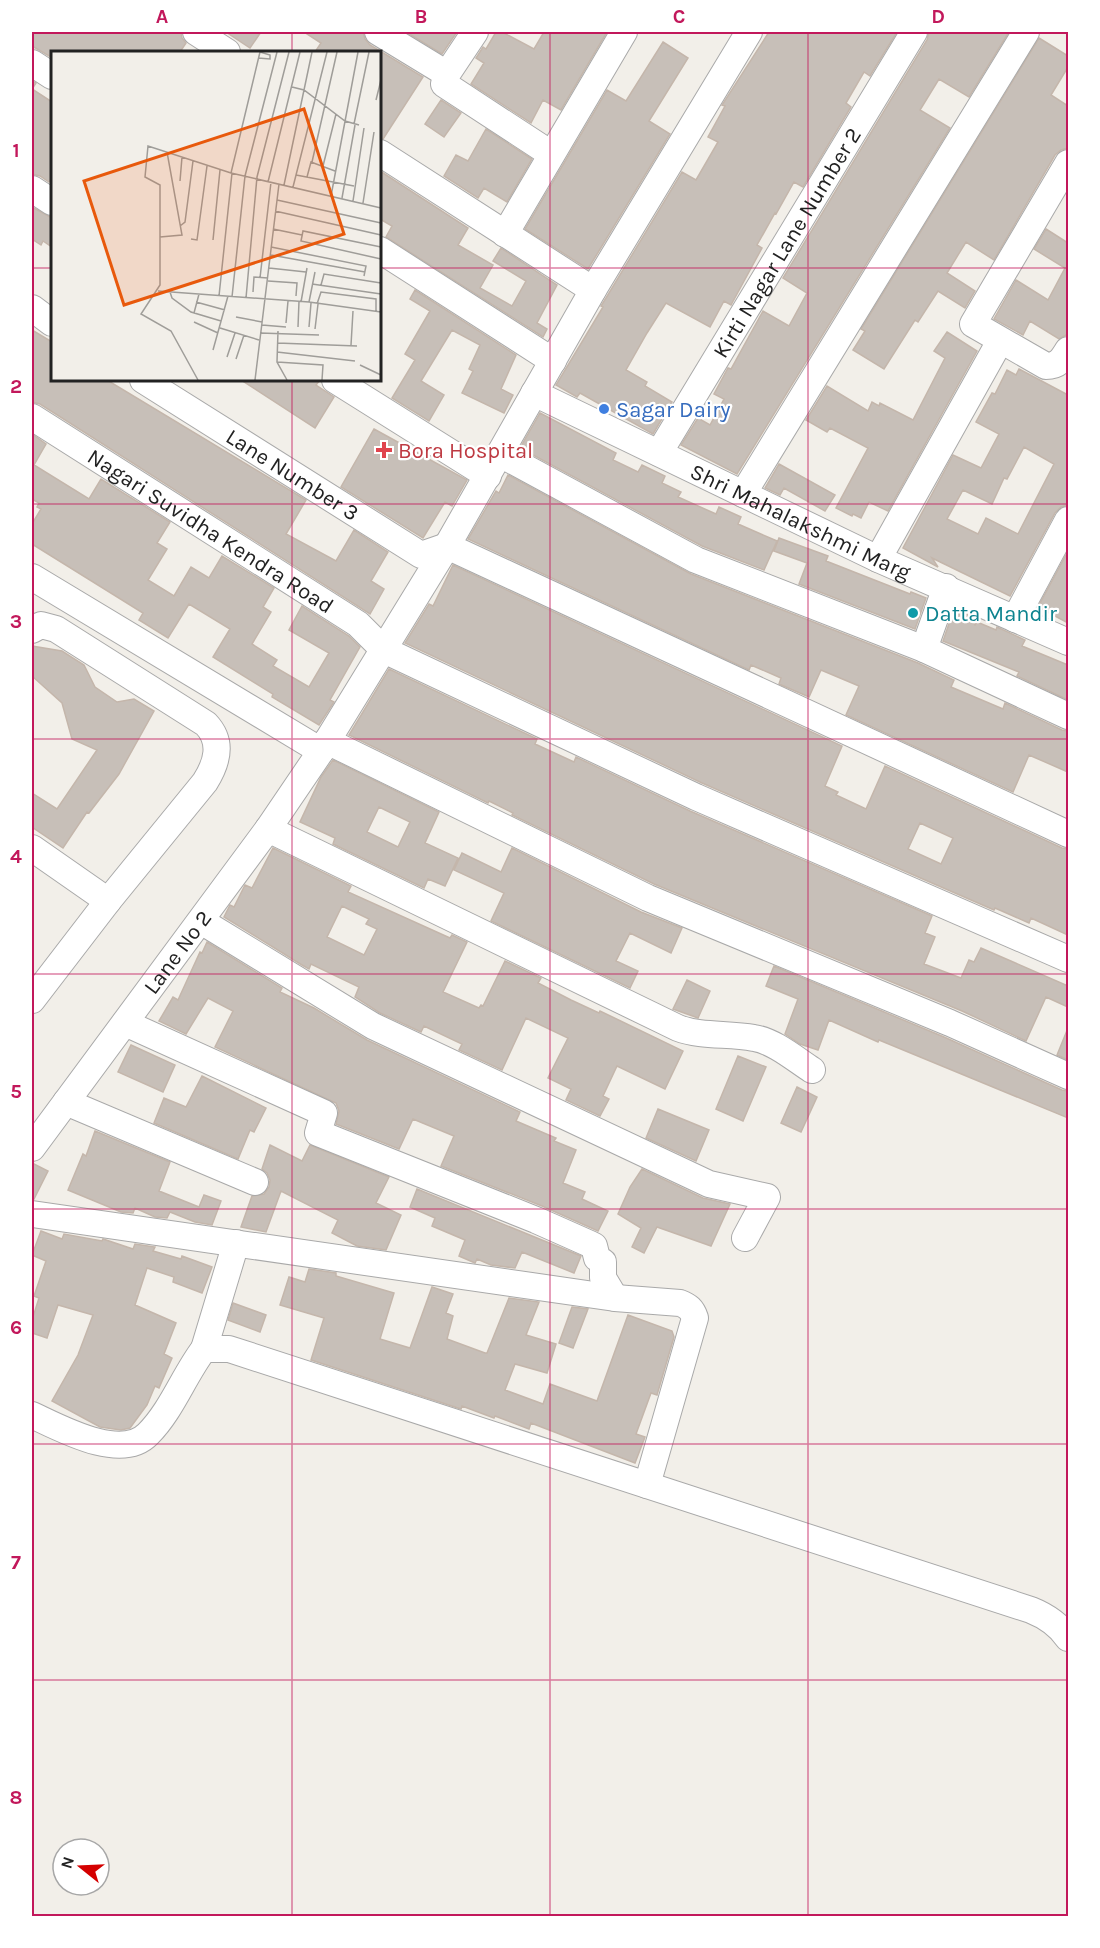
<svg xmlns="http://www.w3.org/2000/svg" width="1100" height="1948" font-family="Karla,sans-serif">
	<rect width="100%" height="100%" fill="#f2efe9"/>
	<!-- building -->
	<path fill="#c7bfb8" stroke="#c4b6ab" stroke-width="1.5" fill-rule="evenodd" d="M32,32H181L182,38L186,43L180,52H52L51,57L32,46Z
		M226,32H261L250,48Z
		M304,32H363L365,39L370,45L423,77L383,139L380,138V52H315L321,43Z
		M406,32H457L442,54Z
		M496,32H502L534,49L544,32H607L561,110L543,100L531,123L471,84L484,63L476,58L483,47L486,49Z
		M769,32H897L870,76L864,72L846,103L851,107L803,187L794,182L776,214L775,213L757,245L762,248L731,305L724,301L710,327L666,303L647,333L626,370L647,382L645,386L672,402L653,434L580,393L577,397L556,385L603,307L601,306L606,298L682,172L696,180L718,142L708,137L725,106L722,105Z
		M929,32H1009L969,97L939,79L920,110L950,128L737,474L681,445L698,418L710,425L724,399L714,394L728,368L731,369L763,311L789,326L807,293L783,278L927,40Z
		M1039,38L1068,56V67L1051,95L1068,106V148L1061,150L1055,155L994,260L966,242L947,273L975,291L965,308L938,291L918,322L915,320L884,369L853,350L865,331L861,329Z
		M663,42L688,58L649,121L670,134L588,269L525,229L607,90L626,101Z
		M32,81L36,83L32,89L52,102V177L49,182L40,176L32,174Z
		M441,100L461,113L444,137L425,124Z
		M486,129L532,159L507,202L484,188L478,198L444,176L456,155L468,161Z
		M380,171L468,228L458,245L493,265L480,288L512,306L526,281L493,261L501,248L557,285L537,323L547,329L543,337L386,237L392,226L380,219Z
		M32,207L52,218V247L43,241L41,245L32,239Z
		M1046,229L1068,243V334L1059,339L1030,321L1023,335L994,319L1016,280L1048,300L1065,268L1034,249Z
		M415,290L516,355L501,389L513,395L504,413L462,393L473,371L469,369L480,345L452,330L421,381L444,395L429,421L392,398L415,360L405,354L430,311L410,299Z
		M32,330L52,342V380H107L306,500L286,534L336,561L354,530L388,552L371,581L384,589L370,614L40,404L32,402Z
		M947,332L977,351L888,511L869,502L861,518L853,514L852,516L836,508L868,448L830,428L827,432L806,420L827,386L868,411L872,402L879,406L880,403L913,420L945,358L934,351Z
		M1019,369L1068,395V505L1061,507L1055,513L1010,596L932,558L938,567L903,548L953,455L981,468L999,434L976,422L992,393L995,394L1007,370L1016,375ZM1024,447L1054,464L1018,534L986,518L978,534L947,519L963,490L992,504L1004,478L1007,479Z
		M241,380H320L316,385L334,397L315,428Z
		M540,413L616,453L613,460L638,472L642,465L665,476L662,483L681,492L678,497L716,514L719,507L741,517L738,524L777,541L764,570L702,546L520,448Z
		M374,429L467,480L452,506L445,502L423,538L341,487Z
		M32,434L46,444L34,465L89,499L101,479L170,522L157,543L167,549L148,580L174,596L191,567L209,578L222,556L274,588L263,607L271,612L252,644L277,660L273,666L309,687L329,653L289,630L302,606L349,636L360,647L330,700L334,702L319,725L272,697L273,694L213,657L230,629L189,604L168,638L139,620L143,613L32,544V524L41,509L37,507L39,503L32,499Z
		M779,464L835,495L825,511L784,488L780,495L765,488Z
		M508,475L691,574L918,663L954,680L951,687L1003,709L1005,703L1062,730L1068,731V772L1029,755L1013,792L846,715L859,686L821,670L809,697L779,684L781,678L751,665L749,670L468,539L496,491L499,493Z
		M779,538L828,556L826,561L910,594L911,592L926,598L915,629L799,584L807,563L774,551Z
		M1068,551V623L1038,607Z
		M453,565L842,746L825,786L838,792L836,795L866,809L885,766L1062,848L1068,849V935L1031,918L1029,923L995,908L994,910L702,783L405,643L429,604L433,606ZM920,823L953,838L941,864L908,849Z
		M954,609L968,615L975,625L977,622L996,630L997,627L1025,640L1022,646L1068,665V700L1017,676L1019,672L943,641Z
		M32,646L62,651L84,665L95,687L117,702L134,699L154,711L119,774L89,813L87,812L63,848L32,827V793L57,809L97,750L72,739L62,703L32,676Z
		M389,669L537,739L535,744L574,762L576,757L690,811L932,916L925,933L935,937L924,964L961,978L969,960L974,962L981,948L1068,986V1007L1046,997L1026,1041L962,1011L654,884L512,815L513,813L489,801L488,803L349,735Z
		M333,760L439,812L425,843L458,858L445,886L428,879L424,888L333,844L335,838L300,822L321,777ZM379,807L410,822L398,847L367,832Z
		M273,848L351,886L348,892L450,938L452,935L467,942L443,992L479,1008L481,1005L483,1006L505,961L541,978L538,983L571,1000L599,1013L600,1011L683,1051L665,1089L617,1066L603,1096L609,1099L600,1116L566,1100L571,1089L548,1078L568,1038L526,1018L502,1070L459,1050L462,1044L424,1026L421,1032L380,1013L355,997L359,987L311,964L309,969L302,965L224,917L230,905L234,907L245,885L252,888ZM342,906L369,919L366,924L377,929L364,955L327,937Z
		M512,848L641,912L682,928L671,953L630,933L616,961L638,971L630,988L491,921L504,893L454,870L462,853L501,872Z
		M207,942L282,988L280,992L314,1008L367,1040L520,1112L516,1121L556,1138L554,1141L576,1150L563,1183L585,1192L582,1199L608,1211L598,1231L542,1206L441,1166L454,1136L413,1119L399,1149L336,1124L339,1111L336,1103L215,1047L233,1011L208,998L186,1034L159,1021L173,997L178,1000L200,952L202,953Z
		M774,966L944,1037L1062,1090L1068,1091V1118L879,1040L878,1042L829,1020L818,1050L800,1044L785,1034L798,999L766,986Z
		M687,980L710,991L698,1018L673,1009Z
		M1068,1028V1060L1057,1055Z
		M131,1045L175,1065L163,1092L118,1072Z
		M738,1056L766,1067L743,1121L716,1109Z
		M202,1076L266,1108L254,1132L250,1130L238,1159L154,1123L164,1098L186,1107Z
		M797,1087L817,1097L801,1132L781,1123Z
		M658,1109L709,1130L696,1161L646,1138Z
		M95,1131L170,1162L159,1191L199,1207L204,1195L221,1201L212,1225L195,1222L170,1212L167,1218L155,1217L135,1208L133,1213L121,1212L68,1190L83,1154L86,1156Z
		M270,1145L302,1161L310,1145L389,1177L376,1203L401,1215L386,1250L357,1246L332,1233L338,1220L281,1191L266,1232L241,1227L252,1196L264,1194L269,1187L270,1180L267,1173L262,1169Z
		M32,1163L48,1171L34,1199H32Z
		M642,1169L703,1198L730,1204L711,1246L657,1227L644,1253L632,1247L641,1228L618,1214L630,1187Z
		M417,1189L581,1256L574,1273L522,1252L515,1268L491,1265L477,1259L475,1263L459,1256L465,1240L432,1226L435,1218L410,1207Z
		M41,1231L62,1239L64,1234L102,1241L103,1239L133,1249L135,1244L155,1247L153,1251L181,1259L182,1256L212,1267L202,1293L173,1282L174,1277L147,1268L135,1305L176,1323L164,1354L172,1358L159,1388L155,1386L147,1405L130,1428L121,1430L100,1427L52,1401L78,1355L93,1315L58,1305L47,1338L32,1333V1320L39,1298L34,1296L46,1261L32,1255Z
		M309,1269L336,1273V1276L394,1293L380,1339L410,1348L432,1287L453,1294L446,1313L453,1316L447,1339L485,1353H487L509,1298L539,1302L526,1335L556,1344L547,1373L515,1364L505,1390L543,1404L550,1384L597,1401L628,1315L672,1331L674,1337L657,1395L651,1393L636,1434L645,1437L635,1463L531,1423L529,1429L495,1416L494,1418L462,1406L461,1409L311,1360L324,1318L280,1305L289,1277L305,1282Z
		M233,1303L266,1315L260,1332L228,1320Z
		M572,1307L588,1309L573,1348L559,1343Z"/>
	<g fill="none" stroke-linecap="round" stroke-linejoin="round">
		<defs>
			<g id="minor">
				<path d="M196,32L227,52"/>
				<path d="M378,32L447,74"/>
				<path d="M475,32L447,74L444,84L551,154"/>
				<path d="M32,63L52,76"/>
				<path d="M380,153L593,290"/>
				<path d="M1068,163L973,324L1046,366C1058,366 1062,360 1068,350"/>
				<path d="M32,189L52,202"/>
				<path d="M505,234L624,32"/>
				<path d="M380,250L553,361"/>
				<path d="M32,308L52,323"/>
				<path id="s1" d="M143,380L421,555L447,546L1068,834"/>
				<path d="M335,380L488,476"/>
				<path id="s2" d="M534,393L878,559L1068,642"/>
				<path id="s3" d="M32,417L358,624L384,650L696,797L1068,959"/>
				<path id="s4" d="M659,453L914,32"/>
				<path d="M500,454L696,560L924,649L1068,716"/>
				<path d="M743,494L1026,32"/>
				<path d="M878,559L1000,341"/>
				<path d="M32,577L321,751"/>
				<path d="M1015,619L1068,520"/>
				<path d="M32,630L41,625L56,629L206,724C223,742 217,763 205,782L108,901L32,1000"/>
				<path d="M924,649L946,587"/>
				<path d="M327,741L648,898L950,1023L1068,1076"/>
				<path d="M268,829L678,1028C702,1037 728,1033 754,1038C774,1041 795,1059 812,1070"/>
				<path d="M32,848L108,901"/>
				<path d="M201,921L373,1026L709,1184L767,1197L745,1238"/>
				<path d="M125,1023L324,1113L318,1133L536,1220L590,1244L594,1246L597,1258L603,1262V1278L615,1298"/>
				<path d="M66,1102L255,1182"/>
				<path id="s5" d="M32,1148L268,829L321,751L447,546L593,290L749,32"/>
				<path d="M32,1214L615,1298L680,1303C688,1306 692,1309 695,1318L647,1485"/>
				<path d="M204,1349L236,1243"/>
				<path d="M32,1415C60,1428 121,1462 148,1434C172,1410 184,1375 204,1349H229L1031,1610C1046,1616 1059,1625 1068,1638"/>
			</g>
		</defs>
		<!-- minor casing -->
		<use href="#minor" stroke="#a9a9a9" stroke-width="28"/>
		<!-- minor -->
		<use href="#minor" stroke="#fff" stroke-width="26"/>
	</g>
	<!-- grid -->
	<path fill="none" stroke="#c2185b" stroke-width="1.5" stroke-opacity="0.55" d="M292,32V52M550,32V1916M808,32V1916M32,268H52M380,268H1068M292,380V1916M32,504H1068M32,739H1068M32,974H1068M32,1209H1068M32,1444H1068M32,1680H1068"/>
	<!-- markers -->
	<circle fill="#3f7fe0" stroke="#fff" stroke-width="2" cx="604" cy="409" r="6"/>
	<path fill="#e0444e" stroke="#fff" stroke-width="2" d="M381 441h6v6h6v6h-6v6h-6v-6h-6v-6h6z"/>
	<circle fill="#0f9aa8" stroke="#fff" stroke-width="2" cx="913" cy="613" r="6"/>
	<g text-anchor="middle" stroke-width="4.5" stroke-linejoin="round" paint-order="stroke">
		<!-- street labels -->
		<g font-size="22" fill="#222" stroke="#fff">
			<text dy="8" stroke="none"><textPath href="#s4" startOffset="246">Kirti Nagar Lane Number 2</textPath></text>
			<text dy="8" stroke="none"><textPath href="#s1" startOffset="177">Lane Number 3</textPath></text>
			<text dy="8" stroke="none"><textPath href="#s2" startOffset="296">Shri Mahalakshmi Marg</textPath></text>
			<text dy="8" stroke="none"><textPath href="#s3" startOffset="212">Nagari Suvidha Kendra Road</textPath></text>
			<text dy="8" stroke="none"><textPath href="#s5" startOffset="244">Lane No 2</textPath></text>
		</g>
		<!-- shop labels -->
		<g font-size="22" fill="#366cbe" stroke="#fff" text-anchor="start">
			<text x="616" y="417">Sagar Dairy</text>
		</g>
		<!-- health labels -->
		<g font-size="22" fill="#be3a42" stroke="#fff" text-anchor="start">
			<text x="398" y="458">Bora Hospital</text>
		</g>
		<!-- culture labels -->
		<g font-size="22" fill="#0d838f" stroke="#fff" text-anchor="start">
			<text x="925" y="621">Datta Mandir</text>
		</g>
	</g>
	<!-- overview -->
	<g transform="translate(51 51)">
		<rect width="330" height="330" fill="#f2efe9"/>
		<path fill="none" stroke="#9f9d99" stroke-width="1.5" d="M207,7L219,8V4L209,1M241,36L253,39L294,70L308,74M325,49L330,29M303,73L318,1M261,111L286,1M272,115L285,63M180,122L209,1M245,124L303,135M256,126L260,111L284,120M129,130L131,106M217,131L249,1M233,134L261,1M242,136L276,1M280,145L307,1M291,147L304,74M226,149L330,172M302,150L313,77M312,152L323,81M224,160L330,184M129,175L134,171L142,110M222,178L251,184M109,186L131,184L116,101M140,188L146,189L156,115M162,189L169,119M220,196L315,215L313,225M330,196L252,180L250,190L330,208M220,204L314,221M218,217L255,221M209,227L220,131M217,230L246,232L245,245M261,233L330,243M270,234L273,223L330,232M107,240L258,251L330,261M119,241L121,247L140,261L170,270M202,241L203,226L217,227M168,245L181,122M181,246L194,125L226,1M195,247L206,126L238,1M145,251L174,259M250,251L256,217M258,251L264,221M266,253L270,241L325,248V261M143,262L148,243M185,266L211,271M143,271L167,282M235,272L237,250M211,274L235,276M247,276L248,250M258,276L260,252M169,277L208,289M264,278L267,253M227,280L226,311L236,329M209,282L268,284M226,292L306,295M300,294L302,260M162,299L177,245M226,301L304,310M176,306L184,282M185,308L193,284M226,311L272,314L271,329M309,314L330,324M147,329L120,280L90,263L109,234V134L94,126L97,95L180,122L330,157M204,329L228,133"/>
		<path fill="#e8590c" fill-opacity="0.15" stroke="#e8590c" stroke-width="3" d="M253,58L293,183L73,254L33,130Z"/>
		<rect width="330" height="330" fill="none" stroke="#222" stroke-width="3"/>
	</g>
	<!-- border -->
	<rect width="1100" height="1948" fill="none" stroke="#ffffff" stroke-width="66"/>
	<!-- north arrow -->
	<g transform="translate(81 1867) rotate(288)"><circle r="28" fill="#ffffff" stroke="#a7a7a7" stroke-width="1.5"/>
	<path d="M0-4.5L10 22L0 15L-10 22Z" fill="#d40000"/>
	<text y="-9" font-size="16" font-weight="bold" text-anchor="middle" fill="#222222">N</text>
	</g>
	<rect x="33" y="33" width="1034" height="1882" fill="none" stroke="#c2185b" stroke-width="2"/>
	<g font-size="20" text-anchor="middle" font-weight="bold" fill="#c2185b">
		<text x="162" y="23">A</text>
		<text x="421" y="23">B</text>
		<text x="679" y="23">C</text>
		<text x="938" y="23">D</text>
		<text x="16" y="157">1</text>
		<text x="16" y="393">2</text>
		<text x="16" y="628">3</text>
		<text x="16" y="863">4</text>
		<text x="16" y="1098">5</text>
		<text x="16" y="1334">6</text>
		<text x="16" y="1569">7</text>
		<text x="16" y="1804">8</text>
	</g>
</svg>
